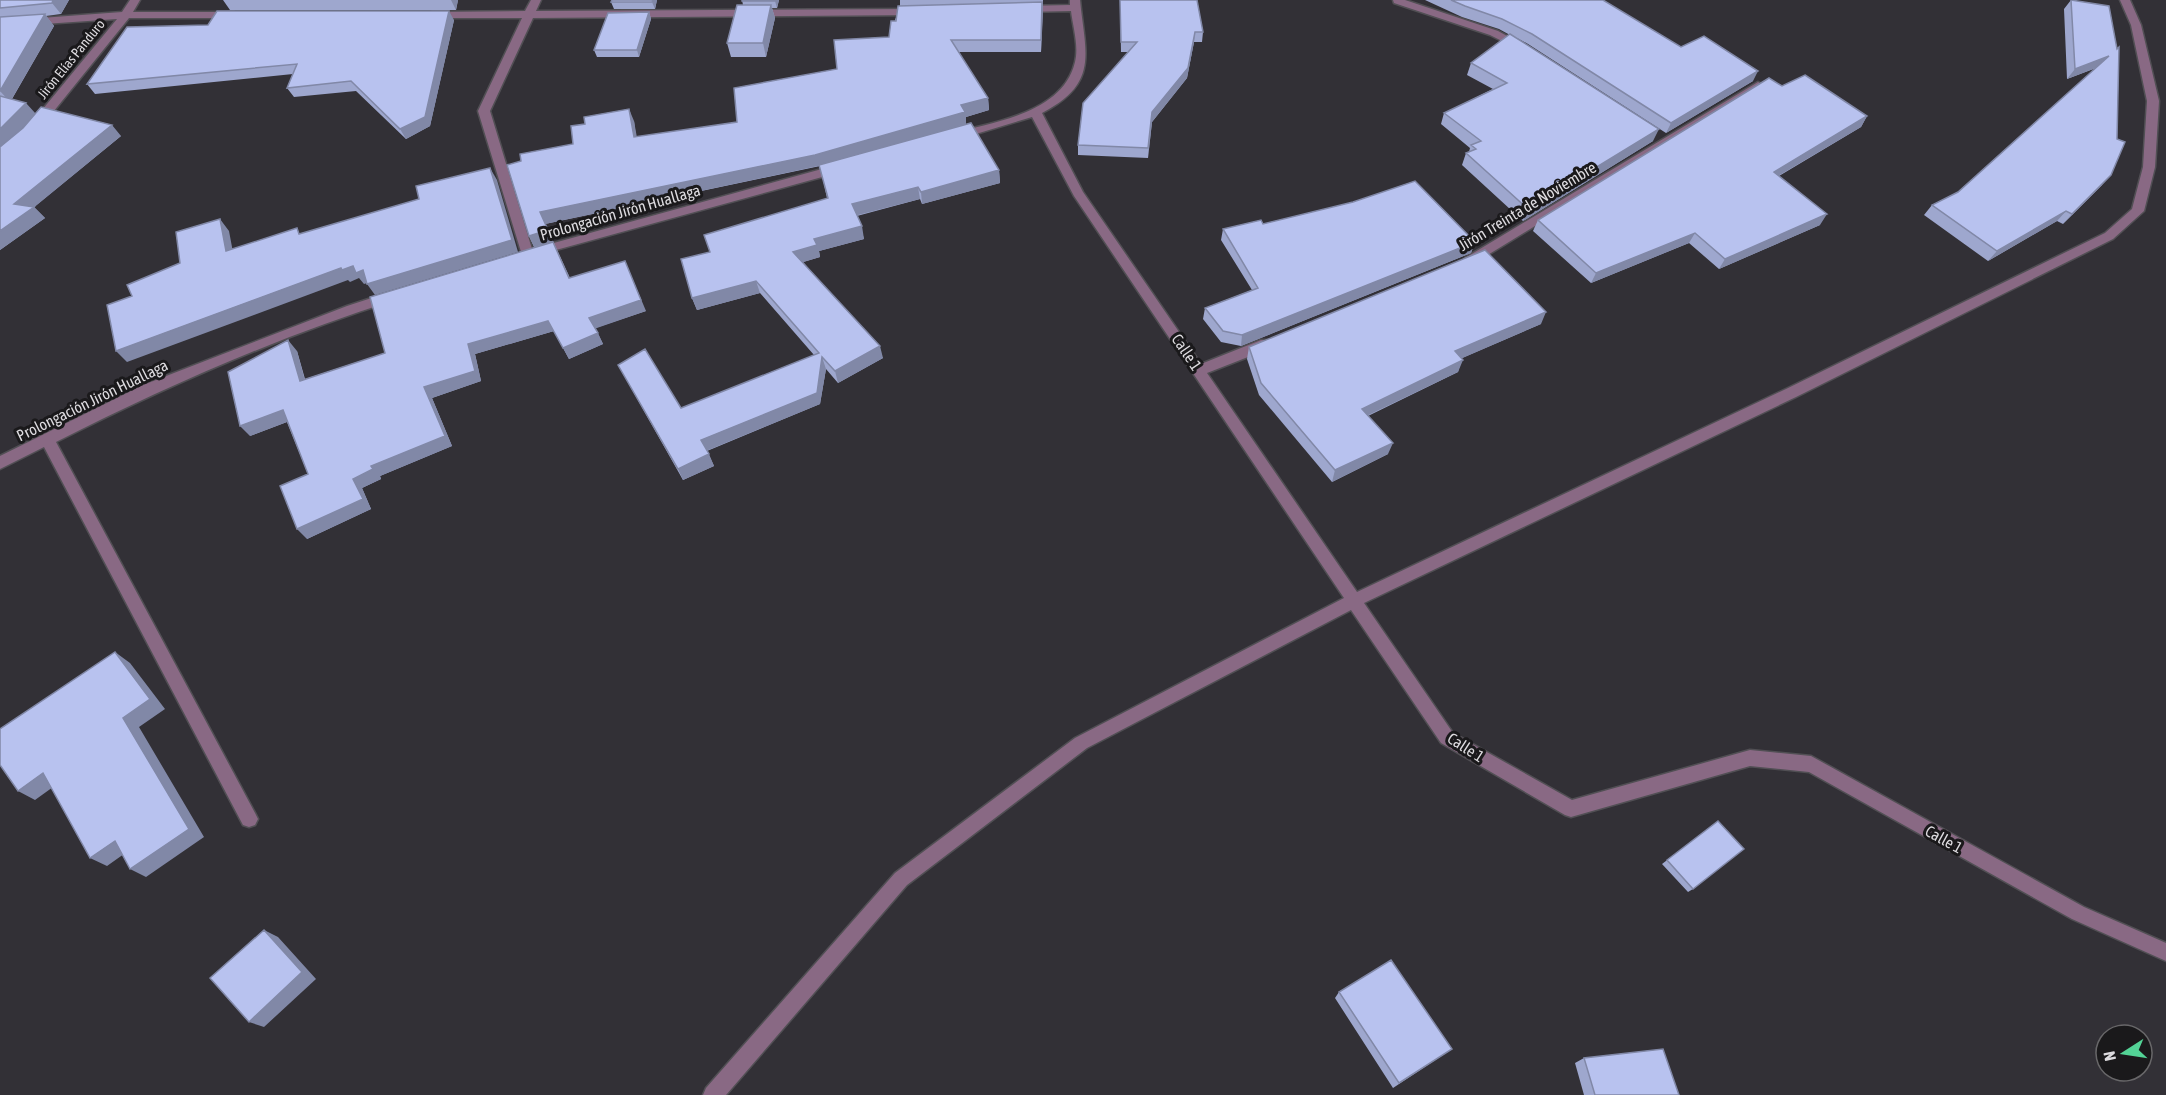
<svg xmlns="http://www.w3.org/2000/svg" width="2166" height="1095" font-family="'Asap Condensed',sans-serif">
	<rect width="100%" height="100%" fill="#323036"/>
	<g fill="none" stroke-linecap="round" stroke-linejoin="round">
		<defs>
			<path id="minor" d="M130,0H140L133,12H234L239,15L234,18H129L41,127H33V121L117,19L0,27V21L122,12Z
				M531,0H541L536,11L915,9L920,12L915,15L533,18L490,111L532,249L840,164L846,168L844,171L534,256L528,259L522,255L478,111L522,18H432L427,15L432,12L525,11Z
				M1070,0H1080C1085,53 1100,83 1042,113L1083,192L1201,364L1261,340H1271L1273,344L1271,348L1207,373L1357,592L1786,389L2105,233L2132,209L2143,167L2147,101L2131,25L2120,0H2130L2141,25L2159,101L2155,167L2144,211L2113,239L1796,397L1364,603L1453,733L1572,800L1750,750L1811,756L2084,907L2166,943V961L2072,919L1809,772L1750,766L1571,817L1565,815L1441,743L1351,610L1087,748L907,885L726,1095H703L706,1088L895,873L1075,738L1344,598L1074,196L1032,117L956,140L950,136L952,133C994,122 1063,113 1075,62C1079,46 1073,27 1071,11L1023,12L1018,9L1023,6L1070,5Z
				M1393,0H1405L1498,31L1527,47L1518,49L1490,35L1394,3Z
				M1758,82L1764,85L1762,87L1473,264H1465V258Z
				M390,292L395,294L396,297L395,300C278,337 165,387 56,442L255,813L258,819L255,825L249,827L243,825L44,447L0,469V456L143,385L347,306Z"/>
		</defs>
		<!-- minor casing -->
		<use href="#minor" stroke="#514f54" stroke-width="3"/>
		<!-- minor -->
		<use href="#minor" fill="#896984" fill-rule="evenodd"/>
	</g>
	<!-- wall -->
	<path fill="#9ea7ce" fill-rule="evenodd" d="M0,0H69L61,14L46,16L54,26L12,99L35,114L121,136L34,207L45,218L0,250ZM31,119L23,128L16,134Z
		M223,0H458L456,10H230Z
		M612,0H657L655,9H614L611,2Z
		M742,0H779L777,8H772L775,18L766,57H731L727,43L743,5Z
		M900,0H1043L1041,52H958L988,98L989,110L966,117V124L999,170L1000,183L922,204L920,199L857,216L864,239L819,251L820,257L803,262L883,358L838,383L826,369L820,404L707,451L714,466L683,480L618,365L681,408L814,355L760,293L697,310L692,298L710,252L827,198L820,166L545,224L570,278L646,311L595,328L603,344L569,359L554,331L475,354L481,381L432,398L452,446L380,476L381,479L362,488L371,509L307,539L308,474L287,422L250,436L297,351L305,379L385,353L534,247L529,236L521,161L573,144L634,121L636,137L737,122L837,69L889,37L900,6Z
		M1120,0L1203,32L1202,42H1194L1187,78L1152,122L1148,158L1078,155V145L1128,52H1121Z
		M1425,0H1566L1681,47L1753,81L1666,133L1528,44L1517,38L1653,141L1523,221L1462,165L1466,153L1469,152L1470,148L1441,124L1444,113L1493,89L1467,75L1471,63L1510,35L1499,29L1462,17Z
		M2071,0L2109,6L2102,185L2063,224L2057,221L1988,261L1924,215L1932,205L1958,192L2096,68L2067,79L2064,9Z
		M649,12L651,19L639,57H597L594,50Z
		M454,20L430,126L406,139L356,91L294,97L287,88L293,74L95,94L87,84Z
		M1782,86L1867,116L1861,127L1779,176L1820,225L1719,269L1689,243L1591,283L1533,231L1538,220Z
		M1263,224L1475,242L1471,253L1241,346L1221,342L1203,319L1205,308L1252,290L1221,240L1223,229Z
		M1541,324L1462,358L1458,372L1368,416L1388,454L1332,482L1259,395L1247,359L1249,347Z
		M1718,821L1693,889L1688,892L1662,864Z
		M1339,992L1452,1049L1393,1088L1335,998Z
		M1584,1058L1679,1095H1584L1575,1063Z"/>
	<!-- shaded-wall -->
	<path fill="#8188a7" d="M53,0H69L61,14L52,3Z
		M451,0H458L456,10Z
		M653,0H657L655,9L652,2Z
		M775,0H779L777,8L775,1Z
		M1042,2L1043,14L1041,52V40Z
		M771,5L775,18L766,57L763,43Z
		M449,11L454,20L430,126L406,139L400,129Z
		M649,12L651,19L639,57L637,50Z
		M45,14L54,26L10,102L0,91Z
		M1195,32L1194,42L1187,78L1152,122L1148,158L1152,112Z
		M2109,56L2101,66L2067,79L2075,69Z
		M1758,71L1753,81L1666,133L1671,123Z
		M988,98L989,110L966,117V124L818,166L545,224L553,242L534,247L529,236L540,212Z
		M26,103L36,114L0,151V129Z
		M629,109L634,121L639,149L634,137Z
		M1867,116L1861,127L1768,182L1774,172Z
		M112,125L121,136L32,209L34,207L45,218L0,250V231L14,204Z
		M1659,129L1653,141L1523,221L1528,209Z
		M490,168L497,180L518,252L375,295L367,284Z
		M999,170L1000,183L922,204L921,192Z
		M2111,175L2102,185L2063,224L2072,214Z
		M918,187L920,199L854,216L852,204Z
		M2066,211L2057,221L1988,261L1997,251Z
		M1827,214L1820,225L1719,269L1725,259Z
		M220,219L229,231L235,263L226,251Z
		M862,226L864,239L819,251L820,257L797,264L793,252L814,239Z
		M1695,233L1689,243L1591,283L1596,273Z
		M1475,242L1471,253L1241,346L1242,335Z
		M625,261L646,311L594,329L589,318Z
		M353,266L363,270L371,282L364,284L359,278L350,282L348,280L127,362L116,351L341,268Z
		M756,281L760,293L697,310L692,298Z
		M1546,312L1541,324L1451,363L1455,351Z
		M548,321L554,331L475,354L481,381L432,398L452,446L380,476L381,479L362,488L371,509L307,539L297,529L353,479L371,466L424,387L468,344Z
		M598,333L603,344L569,359L563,348Z
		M288,340L297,351L308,392L300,381Z
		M880,346L883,358L838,383L835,371Z
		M822,357L826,369L820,404L706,451L701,440Z
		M1463,360L1458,372L1358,420L1362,409Z
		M283,410L292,420L250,436L240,426Z
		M1393,443L1388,454L1332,482L1335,470Z
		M709,454L714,466L683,480L678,469Z
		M115,652L130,663L165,709L139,727L204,837L146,877L130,869L123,718Z
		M43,773L60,782L35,800L18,791Z
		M115,841L131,849L107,866L90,858Z
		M264,930L278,937L316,979L264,1027L249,1022Z"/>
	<!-- building -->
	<path fill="#b8c2ef" stroke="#8188a7" stroke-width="1.5" d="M0,0H53L52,3L0,8Z
		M612,0H653L652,2H611Z
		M742,0H775V1H742Z
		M1120,0H1197L1203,32H1195L1188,68L1152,112L1148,148L1078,145L1083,103L1137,42H1121Z
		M1451,0H1603L1681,47L1704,36L1758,71L1671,123L1532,34L1502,19L1465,6Z
		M2071,0L2109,6L2117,49L2119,47L2117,139L2125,142L2111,175L2072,214L2066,211L1997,251L1932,205L1958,192L2109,56L2075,69Z
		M1042,2L1041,40H951L988,98L961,105L965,112L815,155L540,212L548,230L529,236L507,165L521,161L520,154L573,144L571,126L585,124L584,117L629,109L634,137L737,122L734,88L837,69L834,40L889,37L891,21H896L898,6Z
		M737,5H771L763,43H727Z
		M217,11H449L425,117L400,129L351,81L287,88L297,64L87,84L127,27L208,25Z
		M649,12L637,50H594L608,13Z
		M45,14L0,91V17Z
		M1510,34L1659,129L1528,209L1466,153L1476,149L1471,145L1481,141L1444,113L1507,83L1471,63Z
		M1805,75L1867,116L1774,172L1827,214L1725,259L1695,233L1596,273L1538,220L1769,78L1782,86Z
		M0,96L26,103L0,129Z
		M41,107L112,125L14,204L34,207L0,231V147L23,128Z
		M971,123L999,170L921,192L918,187L852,204L862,226L814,239L817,245L793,252L880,346L835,371L822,357L817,393L701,440L709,454L678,469L618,365L645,349L681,408L819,353L756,281L692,298L681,259L710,252L704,235L828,198L819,165Z
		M490,168L512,240L367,284L363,270L356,273L353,266L342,270L341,268L116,351L107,305L132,296L127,285L180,263L176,232L220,219L226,251L297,228L299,234L419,199L416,186Z
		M1415,181L1475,242L1242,335L1223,331L1205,308L1258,288L1223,229L1261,220L1263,224L1353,202Z
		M553,242L569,278L625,261L641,300L589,318L598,333L563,348L548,321L468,344L475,371L424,387L445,436L371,466L373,469L353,479L363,499L297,529L280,486L308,474L283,410L240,426L228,372L288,340L300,381L385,353L370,297Z
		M1485,250L1546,312L1455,351L1463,360L1362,409L1393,443L1335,470L1261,383L1249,347Z
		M115,652L150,699L123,718L189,829L130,869L115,841L90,858L43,773L18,791L0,765V729Z
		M1718,821L1744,849L1693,889L1667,860Z
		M264,930L302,972L249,1022L210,978Z
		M1391,960L1452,1049L1399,1083L1339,992Z
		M1663,1049L1679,1095H1595L1584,1058Z"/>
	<g text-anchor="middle" stroke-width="6" stroke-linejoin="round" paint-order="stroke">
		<!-- far-street labels -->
		<g font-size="14" fill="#dddbdf" stroke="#1a191b">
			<text transform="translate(71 59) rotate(-51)" y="5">Jirón Elías Panduro</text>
		</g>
		<!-- street labels -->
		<g font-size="16" fill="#dddbdf" stroke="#1a191b">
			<text transform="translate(1527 206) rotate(-31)" y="6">Jirón Treinta de Noviembre</text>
			<text transform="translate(620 212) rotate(-16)" y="6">Prolongación Jirón Huallaga</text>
			<text transform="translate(1187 352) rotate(56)" y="6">Calle 1</text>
			<text transform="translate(92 400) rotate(-26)" y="6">Prolongación Jirón Huallaga</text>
			<text transform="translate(1466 747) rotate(33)" y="6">Calle 1</text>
			<text transform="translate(1944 839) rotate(29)" y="6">Calle 1</text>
		</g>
	</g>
	<!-- north arrow -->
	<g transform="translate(2124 1053) rotate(258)"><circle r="28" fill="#1a191b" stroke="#686769" stroke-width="1.5"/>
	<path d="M0-4.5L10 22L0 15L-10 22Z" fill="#53d396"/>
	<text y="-9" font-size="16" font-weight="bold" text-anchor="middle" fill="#dddbdf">N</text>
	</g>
</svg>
